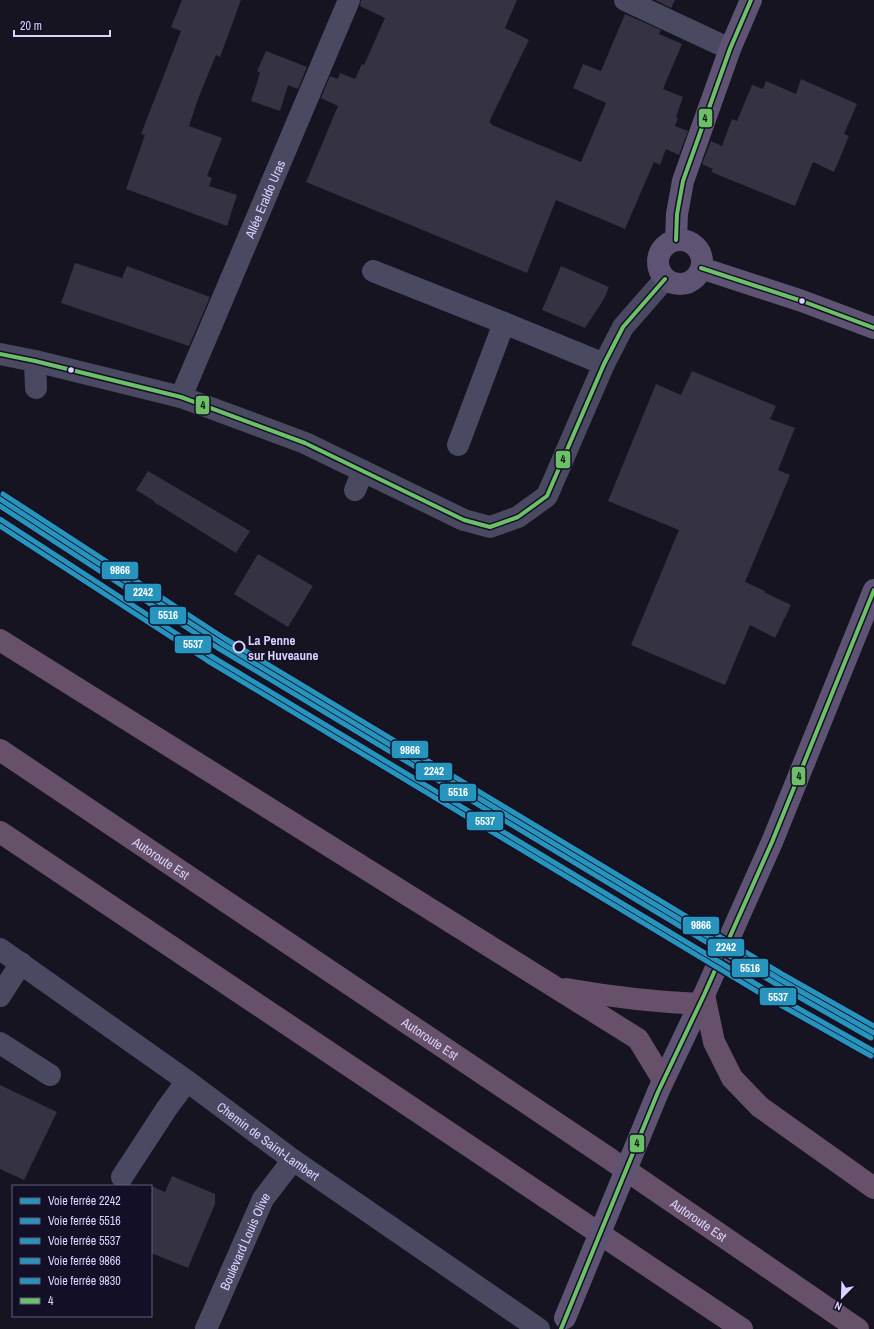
<svg xmlns="http://www.w3.org/2000/svg" width="874" height="1329" font-family="'Archivo Narrow',sans-serif">
	<rect width="100%" height="100%" fill="#161421"/>
	<!-- building -->
	<path fill="#343243" d="M182,0H241L220,57L216,55L198,99L189,126L222,138L207,176L212,178L209,186L237,195L227,226L126,189L145,135L141,134L181,31L171,27Z
		M361,0H517L505,28L529,40L489,122L492,124V125L581,162L606,103L573,88L583,64L601,71L625,14L661,30L659,34L682,44L663,89L683,97L676,117L678,118L675,126L688,131L679,155L666,149L660,165L654,162L625,229L556,200L527,273L306,182L338,106L321,98L330,76L338,79L340,73L355,79L362,64L364,65L385,18L360,6Z
		M655,0H675L671,8Z
		M266,51L307,67L298,89L288,85L280,111L251,101L260,73L257,71Z
		M801,79L857,104L844,134L849,136L834,172L813,162L795,206L711,172L713,169L702,164L711,141L722,146L732,119L737,121L752,85L763,89L766,81L796,94Z
		M75,263L122,278L127,266L210,297L189,346L61,303Z
		M561,266L609,287L604,299L585,328L542,310Z
		M692,371L776,406L770,419L795,428L778,470L790,475L745,582L765,591L764,592L791,605L775,638L750,625L725,685L631,645L679,530L608,501L656,384L681,395Z
		M148,471L250,531L236,553L154,502V501L136,490Z
		M258,554L313,586L288,627L234,594Z
		M0,1085L57,1112L24,1180L0,1169Z
		M172,1176L215,1194V1204L188,1268L151,1253V1186L165,1192Z"/>
	<g fill="none" stroke-linecap="round" stroke-linejoin="round">
		<!-- minor -->
		<g stroke="#4a4962" stroke-width="22">
			<path d="M625,0L730,49"/>
			<path d="M373,271L504,323L604,364"/>
			<path d="M0,354L35,361L181,397L305,443L464,520L490,527L518,517L547,496L604,364L623,327L665,279"/>
			<path d="M35,361L36,388"/>
			<path id="s1" d="M181,397L349,0"/>
			<path d="M458,445L504,323"/>
			<path d="M355,490L363,471"/>
			<path id="s2" d="M0,949L187,1081L293,1160L539,1329"/>
			<path d="M0,996L21,963"/>
			<path d="M0,1043L50,1075"/>
			<path d="M122,1177L167,1108L187,1081"/>
			<path id="s3" d="M206,1329L263,1199L293,1160"/>
		</g>
		<!-- major -->
		<path stroke="#5e5373" stroke-width="22" d="M676,240L677,214L683,181L730,49L751,0
			M658 262a22 22 0 1 1 44 0a22 22 0 1 1-44 0Z
			M701,268L802,301L874,328
			M658,1092L704,995L772,842L874,590"/>
		<!-- highway -->
		<g stroke="#67516a" stroke-width="22">
			<path d="M0,640L638,1039L663,1080"/>
			<path id="s4" d="M0,750L607,1157L858,1329"/>
			<path d="M0,832L742,1329"/>
			<path d="M566,989C612,997 654,1002 700,1004"/>
			<path d="M704,995L714,1042L732,1078L760,1107L874,1188"/>
		</g>
		<!-- major-bridge -->
		<path stroke="#5e5373" stroke-width="22" d="M565,1318L658,1092"/>
		<defs>
			<path id="bus-1" d="M676,240L677,214L683,181L730,49L751,0
				M701,268L802,301L874,328
				M0,354L35,361L181,397L305,443L464,520L490,527L518,517L547,496L604,364L623,327L665,279
				M561,1329L658,1092L704,995L772,842L874,590"/>
		</defs>
		<!-- bus-1 casing -->
		<use href="#bus-1" stroke="#130f26" stroke-width="7"/>
		<!-- bus-1 -->
		<use href="#bus-1" stroke="#6cc067" stroke-width="4"/>
		<defs>
			<path id="rail-1" d="M0,499L221,643L779,979L874,1033"/>
			<path id="rail-2" d="M0,506L218,648L776,984L871,1038"/>
			<path id="rail-3" d="M0,519L211,656L771,993L874,1051"/>
			<path id="rail-4" d="M3,494L224,638L782,974L874,1026"/>
			<path id="rail-5" d="M0,526L208,661L768,998L871,1056"/>
		</defs>
		<!-- rail-1 casing -->
		<use href="#rail-1" stroke="#130f26" stroke-width="8"/>
		<!-- rail-2 casing -->
		<use href="#rail-2" stroke="#130f26" stroke-width="8"/>
		<!-- rail-3 casing -->
		<use href="#rail-3" stroke="#130f26" stroke-width="8"/>
		<!-- rail-4 casing -->
		<use href="#rail-4" stroke="#130f26" stroke-width="8"/>
		<!-- rail-5 casing -->
		<use href="#rail-5" stroke="#130f26" stroke-width="8"/>
		<!-- rail-1 -->
		<use href="#rail-1" stroke="#2694bd" stroke-width="5"/>
		<!-- rail-2 -->
		<use href="#rail-2" stroke="#2694bd" stroke-width="5"/>
		<!-- rail-3 -->
		<use href="#rail-3" stroke="#2694bd" stroke-width="5"/>
		<!-- rail-4 -->
		<use href="#rail-4" stroke="#2694bd" stroke-width="5"/>
		<!-- rail-5 -->
		<use href="#rail-5" stroke="#2694bd" stroke-width="5"/>
	</g>
	<!-- markers -->
	<g fill="#d9d4ff" stroke="#130f26" stroke-width="1.5">
		<circle cx="802" cy="301" r="3.5"/>
		<circle cx="71" cy="370" r="3.5"/>
	</g>
	<circle fill="#130f26" stroke="#d9d4ff" stroke-width="2" cx="239" cy="647" r="5.5"/>
	<g text-anchor="middle" stroke-width="3" stroke-linejoin="round" paint-order="stroke">
		<!-- street labels -->
		<g font-size="13" fill="#d9d4ff" stroke="#130f26">
			<text dy="5" stroke="none"><textPath href="#s1" startOffset="215">Allée Eraldo Uras</textPath></text>
			<text dy="5" stroke="none"><textPath href="#s4" startOffset="194">Autoroute Est</textPath></text>
			<text dy="5" stroke="none"><textPath href="#s4" startOffset="518">Autoroute Est</textPath></text>
			<text dy="5" stroke="none"><textPath href="#s2" startOffset="330">Chemin de Saint-Lambert</textPath></text>
			<text dy="5" stroke="none"><textPath href="#s4" startOffset="842">Autoroute Est</textPath></text>
			<text dy="5" stroke="none"><textPath href="#s3" startOffset="96">Boulevard Louis Olive</textPath></text>
		</g>
		<!-- stop labels -->
		<g font-size="13" font-weight="bold" fill="#d9d4ff" stroke="#130f26" text-anchor="start">
			<text x="248" y="645">La Penne<tspan x="248" dy="15">sur Huveaune</tspan></text>
		</g>
	</g>
	<g stroke="#130f26" stroke-width="1.5">
		<rect x="698" y="108" width="15" height="20" rx="4" fill="#6cc067"/>
		<rect x="195" y="395" width="15" height="20" rx="4" fill="#6cc067"/>
		<rect x="555" y="450" width="16" height="19" rx="4" fill="#6cc067"/>
		<rect x="101" y="561" width="38" height="19" rx="4" fill="#2694bd"/>
		<rect x="124" y="583" width="38" height="19" rx="4" fill="#2694bd"/>
		<rect x="149" y="606" width="38" height="19" rx="4" fill="#2694bd"/>
		<rect x="174" y="635" width="38" height="19" rx="4" fill="#2694bd"/>
		<rect x="391" y="740" width="38" height="19" rx="4" fill="#2694bd"/>
		<rect x="415" y="762" width="38" height="19" rx="4" fill="#2694bd"/>
		<rect x="791" y="766" width="15" height="20" rx="4" fill="#6cc067"/>
		<rect x="439" y="783" width="38" height="19" rx="4" fill="#2694bd"/>
		<rect x="466" y="811" width="38" height="20" rx="4" fill="#2694bd"/>
		<rect x="682" y="916" width="38" height="19" rx="4" fill="#2694bd"/>
		<rect x="707" y="938" width="38" height="19" rx="4" fill="#2694bd"/>
		<rect x="731" y="958" width="38" height="20" rx="4" fill="#2694bd"/>
		<rect x="759" y="987" width="38" height="19" rx="4" fill="#2694bd"/>
		<rect x="629" y="1134" width="16" height="19" rx="4" fill="#6cc067"/>
	</g>
	<g font-size="11" text-anchor="middle" font-weight="bold" fill="#fff">
		<text x="120" y="574">9866</text>
		<text x="143" y="596">2242</text>
		<text x="168" y="619">5516</text>
		<text x="193" y="648">5537</text>
		<text x="410" y="754">9866</text>
		<text x="434" y="775">2242</text>
		<text x="458" y="796">5516</text>
		<text x="485" y="825">5537</text>
		<text x="701" y="929">9866</text>
		<text x="726" y="951">2242</text>
		<text x="750" y="972">5516</text>
		<text x="778" y="1001">5537</text>
	</g>
	<g font-size="11" text-anchor="middle" font-weight="bold" fill="#111">
		<text x="705" y="122">4</text>
		<text x="203" y="409">4</text>
		<text x="563" y="463">4</text>
		<text x="799" y="780">4</text>
		<text x="637" y="1147">4</text>
	</g>
	<!-- legend -->
	<rect x="12" y="1185" width="140" height="132" fill="#130f26" stroke="#625e7d"/>
	<rect x="20" y="1198" width="20" height="6" fill="#2694bd" stroke="#625e7d"/>
	<text x="48" y="1205" font-size="12" fill="#d9d4ff">Voie ferrée 2242</text>
	<rect x="20" y="1218" width="20" height="6" fill="#2694bd" stroke="#625e7d"/>
	<text x="48" y="1225" font-size="12" fill="#d9d4ff">Voie ferrée 5516</text>
	<rect x="20" y="1238" width="20" height="6" fill="#2694bd" stroke="#625e7d"/>
	<text x="48" y="1245" font-size="12" fill="#d9d4ff">Voie ferrée 5537</text>
	<rect x="20" y="1258" width="20" height="6" fill="#2694bd" stroke="#625e7d"/>
	<text x="48" y="1265" font-size="12" fill="#d9d4ff">Voie ferrée 9866</text>
	<rect x="20" y="1278" width="20" height="6" fill="#2694bd" stroke="#625e7d"/>
	<text x="48" y="1285" font-size="12" fill="#d9d4ff">Voie ferrée 9830</text>
	<rect x="20" y="1298" width="20" height="6" fill="#6cc067" stroke="#625e7d"/>
	<text x="48" y="1305" font-size="12" fill="#d9d4ff">4</text>
	<!-- north arrow -->
	<g transform="translate(842 1297) rotate(203)" stroke="#130f26" stroke-width="3" paint-order="stroke">
	<path d="M0-3L7 15L0 10L-7 15Z" fill="#d9d4ff"/>
	<text y="-6" font-size="11" font-weight="bold" text-anchor="middle" fill="#d9d4ff">N</text>
	</g>
	<!-- scale -->
	<path d="M14 30v6h96v-6" fill="none" stroke="#d9d4ff" stroke-width="2"/>
	<text x="20" y="30" font-size="12" fill="#d9d4ff" stroke="#130f26" stroke-width="3" paint-order="stroke">20 m</text>
</svg>
